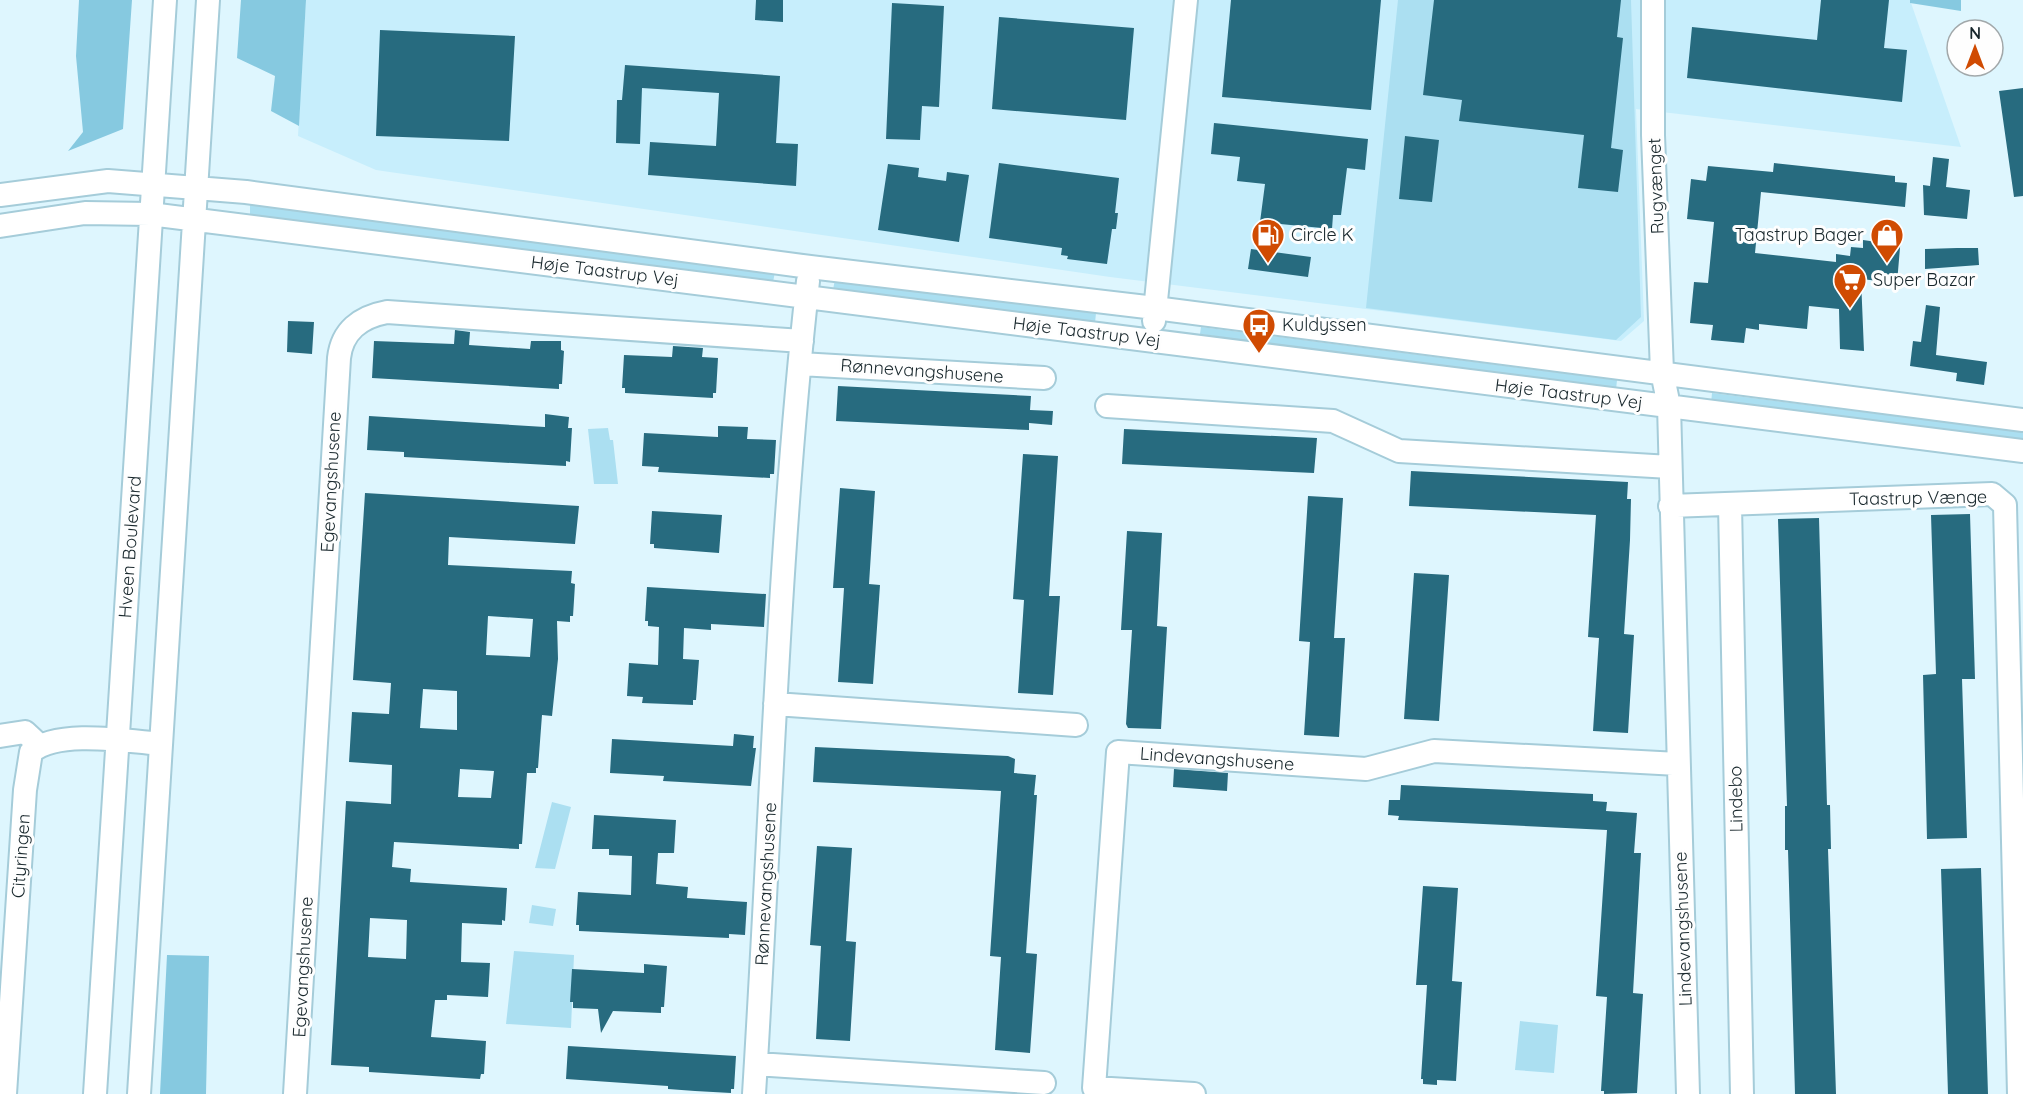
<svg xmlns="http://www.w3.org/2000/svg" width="2023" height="1094" font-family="Quicksand,sans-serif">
	<rect width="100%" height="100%" fill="#def6fe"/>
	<!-- built -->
	<path fill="#c7eefc" d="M306,0H1910L1961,147L1636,109L1644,321L1621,341L1110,277L376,170L298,136Z"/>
	<!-- green -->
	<path fill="#abdff1" d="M1398,0H1631L1641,317L1616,340L1366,308Z
		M250,204L775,272L773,282L250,216Z
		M835,279L1096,313L1095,323L833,290Z
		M1201,327L1617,380L1616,390L1455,371L1200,334Z
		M1712,393L2023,432V443L1711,404Z
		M608,428L610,440H613L618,484H594L588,429Z
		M552,802L571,807L555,869L535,868Z
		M532,905L556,909L553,926L529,923Z
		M514,951L574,955L571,1028L506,1024Z
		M1520,1021L1558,1025L1554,1073L1515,1070Z"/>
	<!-- forest -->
	<path fill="#86c9e0" d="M79,0H132L123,129L68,151L83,132L76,56Z
		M241,0H306L299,126L271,111L275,76L237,58Z
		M1910,0H1961V11L1910,3Z
		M167,955L209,956L206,1094H160Z"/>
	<!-- building -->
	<path fill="#276b7f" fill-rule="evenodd" d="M756,0H783V22L755,20Z
		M1231,0H1381L1371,110L1222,97Z
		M1434,0H1621L1617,37L1623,38L1611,148L1623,150L1618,192L1578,188L1584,135L1459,121L1462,100L1423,95Z
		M1821,0H1889L1884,48L1907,50L1902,102L1687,78L1692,27L1817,40Z
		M892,3L944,6L939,107L922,106L920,140L886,139Z
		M999,17L1134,28L1126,120L992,109Z
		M380,30L515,36L509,141L376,136Z
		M625,65L780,76L776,143L798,144L796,186L648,175L650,142L716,146L719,93L642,88L640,144L616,143L617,100H622Z
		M2023,88V196L2014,197L1999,91Z
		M1214,123L1368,139L1365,170L1347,168L1341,215H1333L1332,229L1260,222L1265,184L1237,181L1240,157L1211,154Z
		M1405,136L1439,140L1432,202L1399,199Z
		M1933,157L1949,159L1946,187L1970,190L1967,219L1924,215L1923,185L1930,186Z
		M999,163L1119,178L1115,213H1118L1116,229H1112L1107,264L1067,259L1068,256L1061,255L1062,248L989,238Z
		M1774,163L1895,176V182L1907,183L1905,207L1761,192L1755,253L1836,262V254L1850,256L1851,247L1863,248V240L1877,242L1878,234L1901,236L1897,283L1861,279L1864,351L1840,349L1839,309L1809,306L1807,329L1759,324V330L1746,328L1744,343L1711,340L1713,325L1690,323L1694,282L1708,283L1714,222L1687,219L1691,179L1706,181L1708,166L1773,172Z
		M888,164L919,168L918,177L946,181L947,172L969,175L959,242L878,230Z
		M1957,248H1978L1979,265L1925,269V249Z
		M1251,249L1311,257L1308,277L1248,269Z
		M1926,305L1940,307L1936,355L1987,362L1984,385L1956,381L1957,373L1910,366L1913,341L1921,342Z
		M288,321L314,322L312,354L287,352Z
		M455,330L470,332L469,345L530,349L531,341H561V350L564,351L562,384H559V389L372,378L374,341L454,344Z
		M673,346L703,348L702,357L718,358L716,393H713V398L625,393V388H622L624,355L672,357Z
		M838,386L1031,396L1030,410L1053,411L1052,425L1029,423V430L836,421Z
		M545,414L569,417L568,428H572L570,462L566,461V466L404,457V452L367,450L369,416L545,427Z
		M718,426L748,427L747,439L776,440L774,474H770V478L658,472L659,467L642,466L644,433L718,437Z
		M1124,429L1317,438L1314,473L1122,464Z
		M1023,454L1058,456L1049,596H1060L1053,695L1018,693L1024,600L1013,599Z
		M1411,471L1628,482L1627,499H1631L1630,540L1624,634L1634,635L1628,733L1593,731L1599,638L1588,637L1596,515L1409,506Z
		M840,488L875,491L869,584L880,585L873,684L838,682L844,588H833Z
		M365,493L579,506L575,544L449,537L448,565L572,571L571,583L575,584L573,616H570V622L557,621L558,659L552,716L542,715L538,768H536V773H527L522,844H519V849L394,842L392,867L411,869L410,882L507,888L505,921L502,920V925L462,923L461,962L490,963L488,997L447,995V1000H435L431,1037L486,1041L484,1074H481L480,1079L369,1072V1067L331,1065L346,801L391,804L392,765L349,762L352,712L389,714L391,683L353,680ZM488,616L533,619L530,657L486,655ZM423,689L457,691V730L420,728ZM460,769L494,771L491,798L458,797ZM370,918L407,920L406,959L368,957Z
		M1308,496L1343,498L1334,638H1345L1339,737L1304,735L1310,642L1299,641Z
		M652,511L722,515L719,553L654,548V544H650Z
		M1970,514L1975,679H1962L1967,838L1927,839L1923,675L1936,674L1931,515Z
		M1819,518L1827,805H1830L1831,849H1828L1836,1094H1795L1788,850H1785V806H1787L1778,519Z
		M1127,531L1162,533L1157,626L1167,627L1161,729L1128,728L1126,724L1132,630H1121Z
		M1414,573L1449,575L1439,721L1404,719Z
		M647,587L766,594L764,627L711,624V630L684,628L683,659L699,660L696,700H693V705L642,703L643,697L627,696L629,663L658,665L659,627L648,626V621H645Z
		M734,734L754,736L753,748H756L751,786L663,781L664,776L610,773L612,739L733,746Z
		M815,747L1008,756L1015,759L1014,773L1036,775L1034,795H1037L1026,953L1037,954L1030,1053L995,1050L1001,957L990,956L1001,791L813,782Z
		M1174,769L1228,773L1227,791L1173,787Z
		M1401,785L1593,794V801L1607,802L1606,811L1637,813L1634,853H1641L1633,993L1643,994L1637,1093L1604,1094V1091H1601L1607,997L1596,996L1607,830L1398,820L1399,816L1388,815L1389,800H1400Z
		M594,815L676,820L674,853H658L656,884L688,887L687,898L747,902L745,935L729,934V938L579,931V925H576L578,892L631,895L632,856L609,855V849H592Z
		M817,846L852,848L846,941L856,942L850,1041L816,1039L821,946L810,945Z
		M1981,868L1988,1094H1948L1941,869Z
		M1423,886L1458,888L1452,981L1462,982L1456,1081L1437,1080V1085L1423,1084V1079H1421L1427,985H1416Z
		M644,964L667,966L664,1007H661V1013L613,1011L601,1033L598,1009L573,1008V1002H570L572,969L644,973Z
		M568,1046L736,1056L734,1089H731V1093L695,1091L668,1089V1086L566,1079Z"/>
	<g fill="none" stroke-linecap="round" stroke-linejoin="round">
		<defs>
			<path id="minor" d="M1653,0V135L1662,372L1669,406L1688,1094
				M0,195L108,181L246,192L810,267L1155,308L2023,420
				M0,226L85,213L150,214L2023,451
				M1154,321L1186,0
				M800,364L1044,378
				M1107,406L1333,421L1399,451L1670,467
				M1730,505L1742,1094
				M1670,506L1992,494L2005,505L2019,1094
				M775,704L1076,725
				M0,736L25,732L39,745
				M756,1064L1044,1083
				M5,1094L25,790L31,752C58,729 126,741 161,744
				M95,1094L165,0
				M139,1094L208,0
				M295,1094L339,358C342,331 360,317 387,312L802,341
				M754,1094C771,823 778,551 808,281
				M1194,1094L1094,1088L1118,752L1366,769L1434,751L1678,764"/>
		</defs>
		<!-- minor casing -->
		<use href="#minor" stroke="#a5ccd9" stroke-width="26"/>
		<!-- minor -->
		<use href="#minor" stroke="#fff" stroke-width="22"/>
	</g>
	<!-- icons -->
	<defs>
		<symbol id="fuel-pin" viewBox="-11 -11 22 30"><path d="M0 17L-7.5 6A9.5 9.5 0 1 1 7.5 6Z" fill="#d04b02" stroke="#fefefe"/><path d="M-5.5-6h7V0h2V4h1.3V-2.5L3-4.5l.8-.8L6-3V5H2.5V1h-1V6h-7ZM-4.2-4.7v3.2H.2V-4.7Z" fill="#fff"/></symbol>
		<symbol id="shop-pin" viewBox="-11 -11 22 30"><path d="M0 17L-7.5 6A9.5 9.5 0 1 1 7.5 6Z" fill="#d04b02" stroke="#fefefe"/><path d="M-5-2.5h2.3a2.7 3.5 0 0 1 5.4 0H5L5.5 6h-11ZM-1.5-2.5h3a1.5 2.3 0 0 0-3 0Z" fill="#fff"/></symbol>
		<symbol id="supermarket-pin" viewBox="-11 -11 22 30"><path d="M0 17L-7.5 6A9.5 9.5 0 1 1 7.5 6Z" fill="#d04b02" stroke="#fefefe"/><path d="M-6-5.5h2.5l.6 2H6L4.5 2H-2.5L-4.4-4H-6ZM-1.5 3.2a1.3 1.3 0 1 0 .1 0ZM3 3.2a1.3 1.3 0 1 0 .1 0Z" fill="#fff"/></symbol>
		<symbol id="bus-pin" viewBox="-11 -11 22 30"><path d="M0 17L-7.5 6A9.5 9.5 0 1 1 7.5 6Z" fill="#d04b02" stroke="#fefefe"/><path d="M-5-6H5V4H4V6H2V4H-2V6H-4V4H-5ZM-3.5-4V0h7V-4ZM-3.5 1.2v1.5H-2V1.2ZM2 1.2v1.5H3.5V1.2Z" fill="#fff"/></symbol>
	</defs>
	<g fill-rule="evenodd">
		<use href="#fuel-pin" x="1249" y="216" width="38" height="52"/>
		<use href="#shop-pin" x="1868" y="216" width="38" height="52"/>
		<use href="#supermarket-pin" x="1831" y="261" width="38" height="52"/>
		<use href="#bus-pin" x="1240" y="306" width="38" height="52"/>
	</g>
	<g text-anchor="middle" stroke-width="6" stroke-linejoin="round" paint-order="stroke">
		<!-- street labels -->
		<g font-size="18" fill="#18272c" stroke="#fefefe">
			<text transform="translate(1656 186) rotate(-92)" y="6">Rugvænget</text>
			<text transform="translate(605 271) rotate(7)" y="6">Høje Taastrup Vej</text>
			<text transform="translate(1087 332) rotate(7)" y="6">Høje Taastrup Vej</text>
			<text transform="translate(922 371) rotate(4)" y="6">Rønnevangshusene</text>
			<text transform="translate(1569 394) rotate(7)" y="6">Høje Taastrup Vej</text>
			<text transform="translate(331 482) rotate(-87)" y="6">Egevangshusene</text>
			<text transform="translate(1918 498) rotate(-1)" y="6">Taastrup Vænge</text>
			<text transform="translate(130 547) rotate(-86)" y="6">Hveen Boulevard</text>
			<text transform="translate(1217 759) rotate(4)" y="6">Lindevangshusene</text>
			<text transform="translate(1736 799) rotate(-91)" y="6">Lindebo</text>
			<text transform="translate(21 856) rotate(-86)" y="6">Cityringen</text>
			<text transform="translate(766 884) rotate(-87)" y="6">Rønnevangshusene</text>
			<text transform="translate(1683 929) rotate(-92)" y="6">Lindevangshusene</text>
			<text transform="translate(303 967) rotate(-87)" y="6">Egevangshusene</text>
		</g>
		<!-- poi labels -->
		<g font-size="18" fill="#18272c" stroke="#fefefe" text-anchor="start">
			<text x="1291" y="241">Circle K</text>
			<text x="1864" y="241" text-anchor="end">Taastrup Bager</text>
			<text x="1873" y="286">Super Bazar</text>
			<text x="1282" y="331">Kuldyssen</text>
		</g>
	</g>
	<!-- north arrow -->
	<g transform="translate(1975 48)"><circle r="28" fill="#fefefe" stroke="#a2a8aa" stroke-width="1.5"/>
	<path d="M0-4.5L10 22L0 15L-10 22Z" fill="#d04b02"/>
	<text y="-9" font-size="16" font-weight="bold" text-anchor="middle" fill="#18272c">N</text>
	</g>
</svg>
